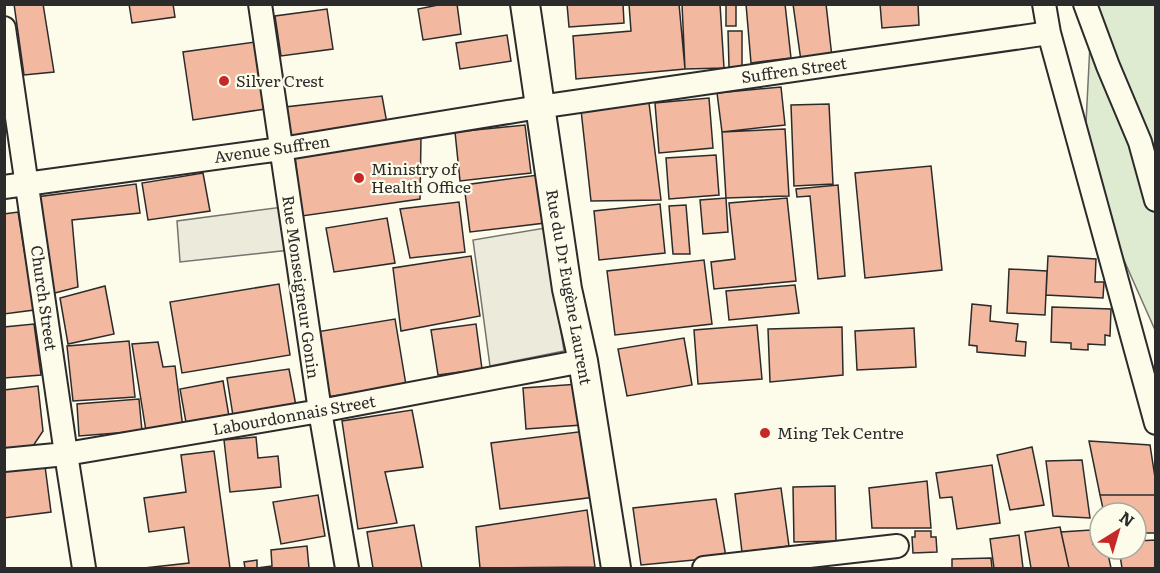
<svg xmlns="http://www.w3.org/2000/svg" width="1160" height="573" font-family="Literata,serif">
	<rect width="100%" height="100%" fill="#fdfbea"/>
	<!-- green -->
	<path fill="#deebd1" stroke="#74746e" stroke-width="1.5" d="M1092,5H1155V330L1115,240L1095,186L1086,123Z"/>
	<!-- parking -->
	<path fill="#eceadb" stroke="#74746e" stroke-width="1.5" d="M283,207L290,250L180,262L177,221Z
		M545,228L564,351L490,366L473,240Z"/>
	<!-- building -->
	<path fill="#f2b8a0" stroke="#2b2b2b" stroke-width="1.5" d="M14,4H43L54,72L24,75Z
		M129,4H173L175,17L132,23Z
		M443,4H457L461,34L423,40L418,9Z
		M567,4H623L624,23L569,27Z
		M629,4H679L685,69L576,79L573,36L631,31Z
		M682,4H720L724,68L685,69Z
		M726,4H736V26H726Z
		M746,4H785L791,58L751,63Z
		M793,4H826L832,57L801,61Z
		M880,4H918L919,25L882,28Z
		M327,9L333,49L281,56L275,16Z
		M728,31H742V67H729Z
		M507,35L511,61L460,69L456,43Z
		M255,42L265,109L193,120L183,52Z
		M781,87L785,125L722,132L717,93Z
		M382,96L388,129L290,143L285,107Z
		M709,98L713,148L659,153L655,103Z
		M649,103L661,200L591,201L581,110Z
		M829,104L833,184L794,186L791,105Z
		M525,125L531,173L460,181L455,132Z
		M785,129L789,196L726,198L722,132Z
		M421,137L420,199L302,216L295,157Z
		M716,155L719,195L669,199L666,158Z
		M931,166L942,270L865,278L855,173Z
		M203,173L210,211L148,220L142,183Z
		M538,175L545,223L470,232L464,185Z
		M136,184L140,213L72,220L78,287L51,294L36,197Z
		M838,185L845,276L818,279L810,196L797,197L796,189Z
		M726,198L728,232L703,234L700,200Z
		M787,198L796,281L714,289L711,262L735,259L729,203Z
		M459,202L465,252L410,258L400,209Z
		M660,204L665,253L599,260L594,211Z
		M686,205L690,254H673L669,206Z
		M18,212L34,310L4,314V214Z
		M387,218L395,263L334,272L326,228Z
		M471,256L480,316L401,331L393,268Z
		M1048,256L1096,259L1095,282H1104L1103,298L1046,295Z
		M704,260L712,324L615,335L607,271Z
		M1009,269L1047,271L1045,315L1007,313Z
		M279,284L290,355L182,373L170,302Z
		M795,285L799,313L729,320L726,291Z
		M105,286L114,334L68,344L60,298Z
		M972,304L991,306L990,321L1018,324L1016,341L1026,342L1025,356L977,352V346L969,345Z
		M1052,307L1111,309L1110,336L1105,335V345L1088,344V350L1071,349V343L1051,342Z
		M395,319L406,385L327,397L316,332Z
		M34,324L41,375L4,378V327Z
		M476,324L482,369L438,375L431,330Z
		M757,325L762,379L698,384L694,330Z
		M842,327L843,375L770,382L768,329Z
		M914,328L916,367L857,370L855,331Z
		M684,338L692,385L627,396L618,349Z
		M129,341L135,397L73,401L67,346Z
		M158,342L163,367L175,366L183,428L146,431L132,344Z
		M289,369L297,411L234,422L227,378Z
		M223,381L230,422L187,428L180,389Z
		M579,384L582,425L526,429L523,388Z
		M38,386L43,431L33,446L4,449V390Z
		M139,399L142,431L79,436L77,404Z
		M412,410L423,467L385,472L397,523L358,529L342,421Z
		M586,431L595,497L500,509L491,443Z
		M256,437L258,458L278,456L281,487L230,492L224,440Z
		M1089,441L1150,445L1156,484V495H1100Z
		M1032,447L1044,505L1010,510L997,455Z
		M214,451L230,568H144L189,563L184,527L149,532L144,498L186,492L181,455Z
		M1082,460L1090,518L1053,516L1046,461Z
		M992,465L1000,523L957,529L952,497L940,498L936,473Z
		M45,466L51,512L4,518V471Z
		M927,481L931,528H872L869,488Z
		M835,486L836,541L794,542L793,487Z
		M781,488L789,546L742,552L735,494Z
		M318,495L325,536L281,544L273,502Z
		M1100,495H1156V533H1136V513H1104Z
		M716,499L726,557L641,565L633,508Z
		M587,510L595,567L480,568L476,527Z
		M414,525L422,568H373L367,532Z
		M1060,527L1069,568H1031L1025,532Z
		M1091,530L1093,544H1100V549H1107L1111,568H1069L1061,532Z
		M915,531H931V537H936L937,552L913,553L912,537H915Z
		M1019,535L1023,568H994L990,539Z
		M1156,540V568H1122L1119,549H1136V541Z
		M307,546L309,568H245L244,562L257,560V568L272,566L271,550Z
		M991,558L992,568H952V559Z"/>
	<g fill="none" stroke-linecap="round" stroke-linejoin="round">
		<defs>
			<path id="minor" d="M260,4L320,411L347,568
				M1044,4L1049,33L1156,423
				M1085,4L1108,66L1140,142L1156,200
				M4,28L66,454L84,568
				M4,187L281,149L539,107L1049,33
				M4,460L66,454L320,411L583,361
				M704,568L897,546"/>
			<path id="tertiary" d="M525,4L567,289L583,361L616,568"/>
		</defs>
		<!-- minor casing -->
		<use href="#minor" stroke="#2b2b2b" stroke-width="26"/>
		<!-- tertiary casing -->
		<use href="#tertiary" stroke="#2b2b2b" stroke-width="32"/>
		<!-- minor -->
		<use href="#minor" stroke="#fdfbea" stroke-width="22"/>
		<!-- tertiary -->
		<use href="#tertiary" stroke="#fdfbea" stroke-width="28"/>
	</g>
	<!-- markers -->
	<g fill="#c62828" stroke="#fdfbea" stroke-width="2">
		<circle cx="224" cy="81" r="6"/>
		<circle cx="359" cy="178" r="6"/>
		<circle cx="765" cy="433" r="6"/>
	</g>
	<g text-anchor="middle" stroke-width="4.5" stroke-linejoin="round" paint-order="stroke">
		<!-- street labels -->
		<g font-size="16" fill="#2b2b2b" stroke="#fdfbea">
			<text transform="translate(794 70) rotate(-8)" y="6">Suffren Street</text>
			<text transform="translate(272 149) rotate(-8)" y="6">Avenue Suffren</text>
			<text transform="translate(301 287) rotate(82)" y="6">Rue Monseigneur Gonin</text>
			<text transform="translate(569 287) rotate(80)" y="6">Rue du Dr Eugène Laurent</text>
			<text transform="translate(44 298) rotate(82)" y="6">Church Street</text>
			<text transform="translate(294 415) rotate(-10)" y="6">Labourdonnais Street</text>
		</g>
		<!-- poi labels -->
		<g font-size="16" fill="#2b2b2b" stroke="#fdfbea" text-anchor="start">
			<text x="236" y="87">Silver Crest</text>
			<text x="371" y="175">Ministry of<tspan x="371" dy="18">Health Office</tspan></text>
			<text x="777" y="439">Ming Tek Centre</text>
		</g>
	</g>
	<!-- border -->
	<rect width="1160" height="573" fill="none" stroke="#2b2b2b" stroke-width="12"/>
	<!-- north arrow -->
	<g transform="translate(1118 531) rotate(37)"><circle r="28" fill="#fdfbea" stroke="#a9a89e" stroke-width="1.5"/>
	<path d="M0-4.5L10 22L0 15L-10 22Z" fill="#c62828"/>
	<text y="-9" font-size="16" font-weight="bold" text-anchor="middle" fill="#2b2b2b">N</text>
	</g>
</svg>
